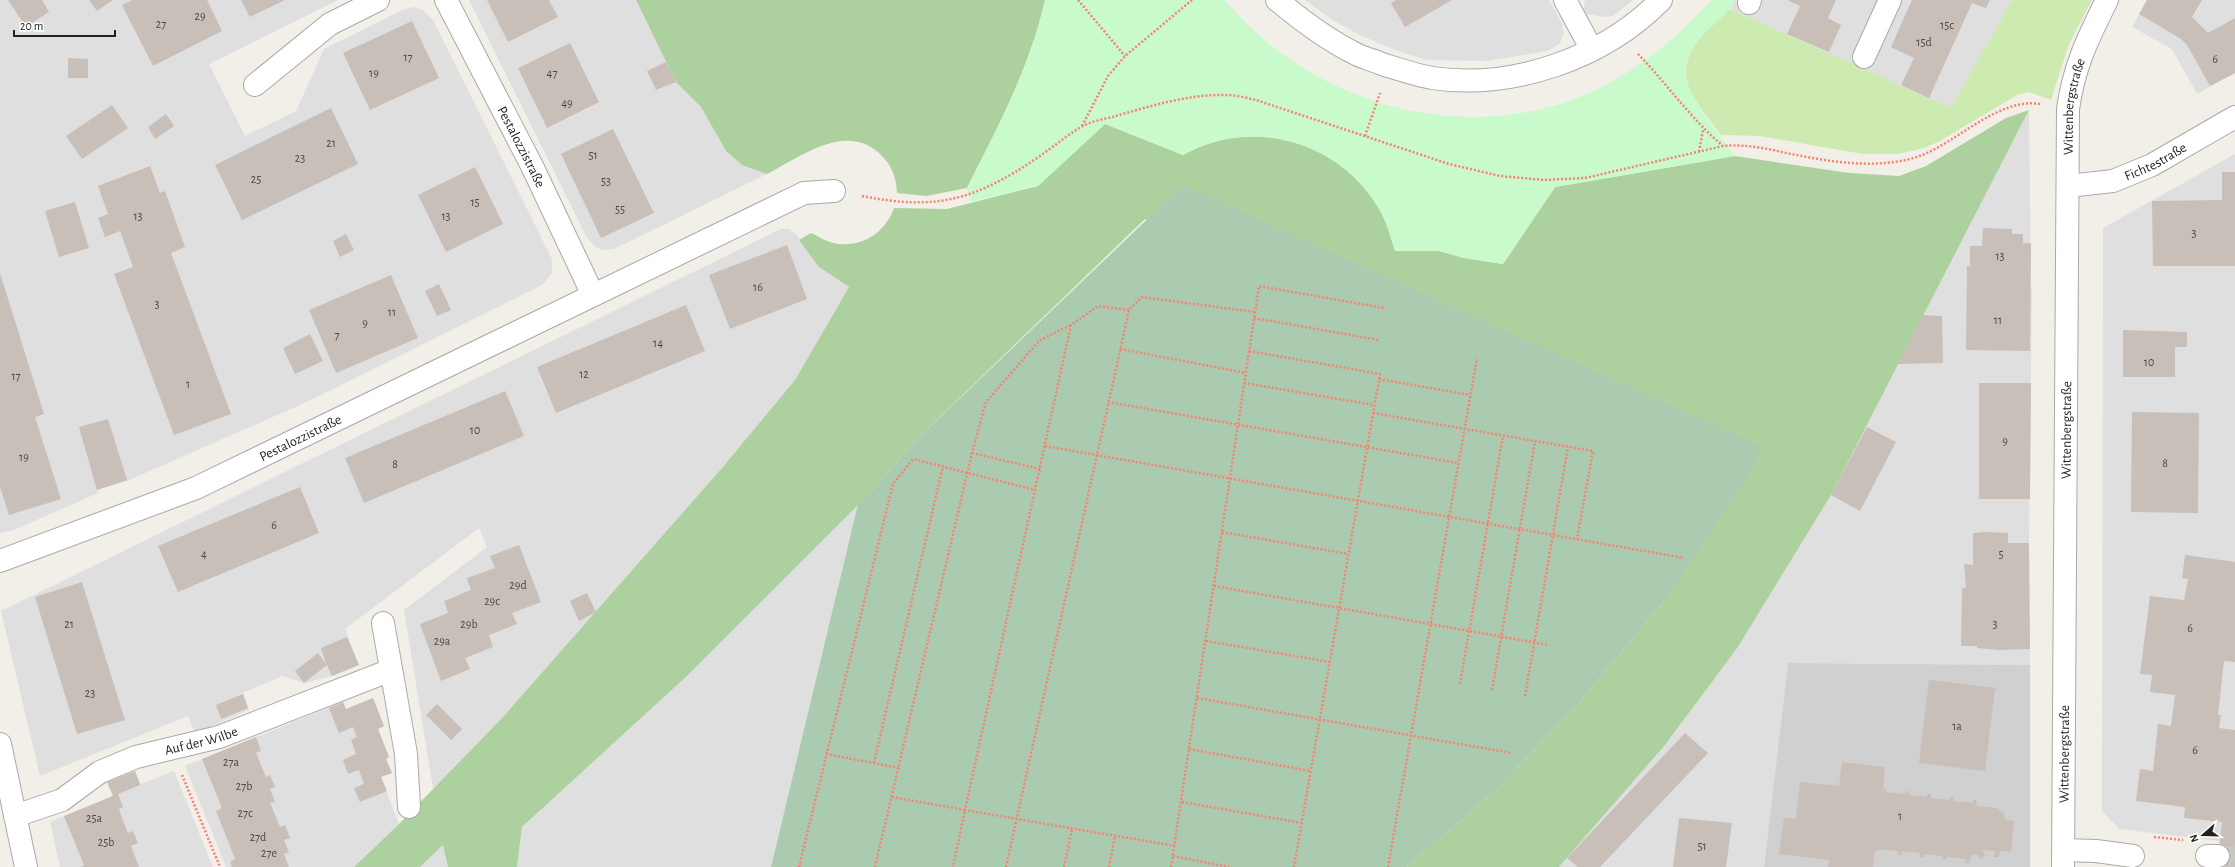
<svg xmlns="http://www.w3.org/2000/svg" width="2235" height="867" font-family="'Alegreya Sans',sans-serif">
	<rect width="100%" height="100%" fill="#f2efe9"/>
	<!-- residential -->
	<path fill="#e0dfdf" d="M0,0H338L209,64L245,136L296,111L324,49L403,10L414,7L423,10L433,20L552,259V273L542,285L309,401L127,481L97,490L98,493L14,530L0,533Z
		M469,0H636L676,82L701,107L726,151L742,165L767,174L614,249L603,250L597,248L587,238Z
		M1305,0H1549L1562,23L1564,33L1560,43L1548,51L1487,61L1427,60L1392,49L1360,35L1334,21Z
		M1585,0H1633L1613,16L1603,17L1583,13Z
		M1735,0H2012L1952,109L1730,9Z
		M2147,0H2235V73L2197,94L2172,49L2132,27Z
		M2029,110L2031,290H2032L2029,543L2030,665L1788,663L1764,867H1559L1665,745L1738,647L1831,495Z
		M2235,154V867H2216L2219,841L2119,829L2102,811L2103,228Z
		M781,229H789L796,234L819,267L849,287L795,380L722,468L596,612L503,717L433,789L404,610L487,547L479,528L345,629L359,665L332,676L304,683L282,676L243,693L249,710L195,733L188,716L40,776L1,611Z
		M858,504L771,867H517L522,827L687,676Z
		M373,698L384,726L378,729L389,757L386,759L392,773L381,777L399,824L354,867H226L185,766L343,702L346,709Z
		M135,771L141,784L174,771L213,867H60L50,822L113,796L107,782Z
		M444,844L448,867H420Z"/>
	<!-- religious -->
	<path fill="#d0d0d0" d="M1788,663L2030,665V867H1764Z"/>
	<!-- grass -->
	<path fill="#cdebb0" d="M2012,0H2092L2069,44L2051,100L2029,92L2017,95L1940,141L1924,148L1899,154H1863L1759,136L1721,135C1710,121 1698,106 1690,90C1674,56 1708,28 1730,9L1951,108Z"/>
	<!-- forest -->
	<path fill="#add19e" d="M636,0H1045C1030,67 998,127 967,188L926,196L897,193C896,176 892,165 879,153C845,122 800,157 767,174L742,165L726,151L701,107L676,82Z
		M2029,110L1831,495L1738,647L1665,745L1559,867H1407L1495,791L1573,710L1665,600L1145,219L913,443L875,488L687,676L522,827L517,867H448L443,845L420,867H354L399,824L503,717L722,468L795,380L849,287L819,267L799,240L811,233C818,236 825,241 833,243C861,249 885,233 894,208L947,209L1038,186L1105,124L1183,155C1248,118 1333,138 1374,201C1385,216 1390,234 1395,251H1439L1464,258L1503,264L1555,187L1735,156L1849,173L1899,176L1926,166L2006,118Z"/>
	<!-- cemetery -->
	<path fill="#aacbaf" d="M1183,185L1763,447L1736,496L1665,600L1573,710L1495,791L1407,867H771L858,504L875,488L913,443Z"/>
	<!-- park -->
	<path fill="#c8facc" d="M1045,0H1225C1316,111 1484,153 1611,82C1650,61 1682,32 1712,0H1735C1728,16 1711,25 1700,38C1693,46 1686,58 1685,69C1683,93 1722,137 1735,156L1555,187L1503,264L1464,258L1439,251H1395C1390,234 1385,216 1374,201C1333,139 1248,118 1183,155L1105,124L1038,186L970,202L967,188C998,127 1030,67 1045,0Z"/>
	<!-- building -->
	<path fill="#c7bfb8" d="M8,0H42L49,12L26,27Z
		M89,0H113L97,11Z
		M132,0H207L222,31L153,66L122,5Z
		M241,0H285L250,17Z
		M487,0H549L558,17L508,42Z
		M1396,0H1452L1405,27L1391,3Z
		M1787,0H1836L1828,18L1841,25L1829,52L1787,34L1800,6Z
		M1912,0H1990L1986,8L1972,3L1929,98L1901,85L1914,58L1891,47Z
		M2147,0H2202L2192,17L2208,33L2235,18V73L2210,86L2187,45L2181,39L2139,14Z
		M412,21L439,78L370,110L343,53Z
		M570,43L599,102L547,128L518,68Z
		M68,58L88,59V78H68Z
		M666,62L676,82L656,90L647,71Z
		M112,105L128,128L82,159L66,136Z
		M331,108L358,164L242,220L215,165Z
		M166,114L174,126L155,139L148,127Z
		M613,129L654,213L601,238L561,154Z
		M150,166L160,193L165,191L185,247L171,253L231,414L174,435L114,274L133,267L120,231L105,237L98,218L108,214L98,186Z
		M475,167L503,224L446,252L418,195Z
		M2222,172H2235V266H2153L2152,201L2222,200Z
		M75,202L89,248L59,257L45,211Z
		M1983,228L2012,229V234H2023V243H2031L2030,351L1966,350L1967,266H1970V246H1982Z
		M346,234L354,250L340,257L333,241Z
		M787,245L807,299L730,329L709,275Z
		M0,273L44,414L35,417L61,499L9,515L0,487Z
		M391,275L418,338L336,373L309,310Z
		M439,284L451,310L437,316L425,291Z
		M686,305L705,351L556,413L537,367Z
		M1923,315L1942,316L1943,363L1898,364Z
		M2123,330L2187,332V347H2175V377H2123Z
		M310,334L323,361L295,374L283,348Z
		M1979,383H2031L2030,499H1979Z
		M505,391L524,436L364,503L345,458Z
		M2132,412L2199,413L2198,513L2131,512Z
		M108,419L127,480L97,490L79,427Z
		M1867,427L1896,442L1860,511L1831,495Z
		M300,487L319,533L178,592L158,546Z
		M1985,532L2008,533V543H2029L2030,649L1999,650L1977,648V646H1961L1962,588H1966L1964,564L1973,565V533Z
		M519,545L541,602L512,613L517,624L489,635L493,647L465,658L470,669L441,681L420,624L448,613L444,601L471,590L467,578L495,568L490,556Z
		M2185,555L2235,562V662L2224,661L2218,715H2221L2219,728L2235,730V867H2217L2222,822L2184,818L2185,807L2136,801L2140,769L2153,771L2158,724L2171,726L2175,695L2150,692L2152,675L2140,674L2150,596L2184,600L2188,579L2182,578Z
		M82,582L125,720L77,734L35,597Z
		M587,593L596,612L579,621L570,601Z
		M347,637L359,665L332,676L327,665L304,683L295,671L318,653L326,664L321,648Z
		M1929,680L1998,688L1995,689L1985,771L1919,763Z
		M243,694L248,708L221,719L216,705Z
		M373,698L384,726L378,729L389,757L386,759L392,773L381,777L387,791L360,802L354,788L364,784L359,770L348,774L343,760L356,754L351,740L357,737L353,727L339,733L329,708L343,702L346,709Z
		M437,704L462,729L451,740L426,715Z
		M1685,733L1708,753L1600,867H1578L1567,858Z
		M256,737L261,751L256,753L266,777L270,775L275,787L270,789L275,802L270,803L280,827L285,825L290,838L284,840L289,852L284,854L289,867H232L230,862L235,859L216,811L222,808L202,759Z
		M1842,762L1885,767L1883,788L1886,789V792L1905,794V791L1909,792V795L1927,797V794H1931V798L1949,800L1950,797H1954L1953,801L1973,803V800H1976L1977,806L1997,808L2004,813L2005,820L2014,821L2011,852L2000,851L1999,857H1994L1995,851L1982,850L1985,855L1981,859L1977,855L1972,854L1969,863H1965L1966,859L1946,857V860L1942,859V856L1924,854V857H1919L1920,853L1902,851L1901,855L1897,854L1898,851L1879,849L1878,852L1875,851L1873,867H1828L1829,860L1779,854L1784,818L1796,819L1800,782L1839,786Z
		M135,771L140,785L118,794L123,807L119,809L123,821L128,833L133,831L138,843L131,846L139,867H81L84,865L64,816L113,796L107,782Z
		M1679,818L1732,823L1726,867H1673Z"/>
	<g fill="none" stroke-linecap="round" stroke-linejoin="round">
		<!-- minor-tunnel -->
		<path stroke="#c8c6c1" stroke-width="22" stroke-dasharray="22 11" stroke-linecap="butt" d="M2218,856L2235,858"/>
		<defs>
			<g id="minor">
				<path id="s1" d="M446,0L533,168L593,295"/>
				<path d="M1277,0C1301,20 1326,39 1354,53C1363,58 1373,60 1382,64C1398,69 1415,75 1432,78C1513,90 1604,58 1661,0"/>
				<path d="M1565,0L1592,50"/>
				<path d="M1749,3L1750,0"/>
				<path d="M1864,57L1890,0"/>
				<path d="M255,85L330,24L378,0"/>
				<path id="s2" d="M2068,186L2113,181L2152,165L2235,117"/>
				<path id="s3" d="M0,561L196,488L804,193L834,191"/>
				<path d="M383,623L406,754L409,807"/>
				<path d="M0,744L26,867"/>
				<path id="s4" d="M15,816L62,800L100,772L136,757L219,737L391,670"/>
				<path d="M2064,850L2096,851L2133,856"/>
				<path d="M2207,856H2218"/>
				<path id="s5" d="M2063,867L2068,109C2074,66 2088,38 2107,0"/>
			</g>
		</defs>
		<!-- minor casing -->
		<use href="#minor" stroke="#a9a9a9" stroke-width="24"/>
		<!-- path -->
		<path stroke="#fa8072" stroke-width="2.5" stroke-dasharray="2 2" stroke-linecap="butt" d="M1078,0L1125,56
			M1638,54C1667,84 1691,119 1723,146
			M1082,126L1108,76L1125,56L1192,0
			M1365,136L1380,93
			M1699,152L1703,130
			M862,196C936,211 975,200 1037,158C1052,148 1066,136 1081,127C1091,121 1105,119 1116,116C1151,106 1189,94 1226,95C1236,95 1247,98 1256,100L1449,164L1500,176L1544,180L1585,178L1723,146C1745,144 1765,148 1786,153C1827,161 1869,169 1910,159C1952,149 1995,97 2040,104
			M1129,310L1098,306L1071,325L965,810L1175,846
			M1254,318L1379,340
			M1120,349L1246,373
			M1249,351L1380,374L1294,867
			M1379,379L1470,395
			M1244,383L1374,405
			M1108,402L1458,463
			M1373,413L1593,451L1577,539
			M1045,446L1684,558
			M972,453L1040,469
			M1222,532L1348,554
			M1214,586L1549,645
			M1206,641L1330,662
			M1460,684L1503,436
			M1492,690L1535,441
			M1525,696L1568,447
			M1197,698L1511,753
			M1189,749L1311,771
			M826,754L899,768
			M874,763L943,466
			M182,775L220,867
			M892,797L965,810L953,867
			M1182,802L1302,823
			M2154,837L2183,840
			M1173,856L1229,867
			M799,867L893,484L913,459L1035,490
			M875,867L972,453L986,402L1040,340L1071,325
			M1006,867L1129,310L1142,297L1255,312
			M1064,867L1072,829
			M1109,867L1115,836
			M1171,867L1259,286L1384,308
			M1388,867L1477,358"/>
		<!-- minor -->
		<use href="#minor" stroke="#fff" stroke-width="22"/>
	</g>
	<g text-anchor="middle" stroke-width="3" stroke-linejoin="round" paint-order="stroke">
		<!-- number labels -->
		<g font-size="12" fill="#4b4948">
			<text x="200" y="20">29</text>
			<text x="161" y="28">27</text>
			<text x="1947" y="29">15c</text>
			<text x="1924" y="46">15d</text>
			<text x="408" y="61">17</text>
			<text x="2215" y="63">6</text>
			<text x="374" y="77">19</text>
			<text x="552" y="77">47</text>
			<text x="567" y="107">49</text>
			<text x="331" y="147">21</text>
			<text x="593" y="159">51</text>
			<text x="300" y="162">23</text>
			<text x="256" y="183">25</text>
			<text x="606" y="185">53</text>
			<text x="475" y="206">15</text>
			<text x="620" y="213">55</text>
			<text x="138" y="220">13</text>
			<text x="446" y="220">13</text>
			<text x="2194" y="237">3</text>
			<text x="2000" y="260">13</text>
			<text x="758" y="291">16</text>
			<text x="157" y="308">3</text>
			<text x="392" y="316">11</text>
			<text x="1998" y="324">11</text>
			<text x="365" y="327">9</text>
			<text x="337" y="339">7</text>
			<text x="658" y="347">14</text>
			<text x="2149" y="366">10</text>
			<text x="584" y="378">12</text>
			<text x="16" y="380">17</text>
			<text x="188" y="388">1</text>
			<text x="475" y="434">10</text>
			<text x="2005" y="445">9</text>
			<text x="24" y="461">19</text>
			<text x="2165" y="467">8</text>
			<text x="395" y="468">8</text>
			<text x="274" y="529">6</text>
			<text x="204" y="558">4</text>
			<text x="2001" y="558">5</text>
			<text x="518" y="589">29d</text>
			<text x="492" y="605">29c</text>
			<text x="69" y="628">21</text>
			<text x="469" y="628">29b</text>
			<text x="1995" y="628">3</text>
			<text x="2190" y="632">6</text>
			<text x="442" y="645">29a</text>
			<text x="90" y="697">23</text>
			<text x="1957" y="730">1a</text>
			<text x="2195" y="754">6</text>
			<text x="231" y="766">27a</text>
			<text x="244" y="790">27b</text>
			<text x="245" y="817">27c</text>
			<text x="1900" y="820">1</text>
			<text x="94" y="822">25a</text>
			<text x="258" y="841">27d</text>
			<text x="106" y="846">25b</text>
			<text x="1702" y="850">51</text>
			<text x="269" y="857">27e</text>
		</g>
		<!-- street labels -->
		<g font-size="14" fill="#222" stroke="#fff">
			<text dy="5" stroke="none"><textPath href="#s5" startOffset="761">Wittenbergstraße</textPath></text>
			<text dy="5" stroke="none"><textPath href="#s1" startOffset="165">Pestalozzistraße</textPath></text>
			<text dy="5" stroke="none"><textPath href="#s2" startOffset="92">Fichtestraße</textPath></text>
			<text dy="5" stroke="none"><textPath href="#s5" startOffset="437">Wittenbergstraße</textPath></text>
			<text dy="5" stroke="none"><textPath href="#s3" startOffset="325">Pestalozzistraße</textPath></text>
			<text dy="5" stroke="none"><textPath href="#s4" startOffset="203">Auf der Wilbe</textPath></text>
			<text dy="5" stroke="none"><textPath href="#s5" startOffset="113">Wittenbergstraße</textPath></text>
		</g>
	</g>
	<!-- north arrow -->
	<g transform="translate(2203 835) rotate(250)" stroke="#ffffff" stroke-width="3" paint-order="stroke">
	<path d="M0-3L7 15L0 10L-7 15Z" fill="#222222"/>
	<text y="-6" font-size="11" font-weight="bold" text-anchor="middle" fill="#222222">N</text>
	</g>
	<!-- scale -->
	<path d="M14 30v6h101v-6" fill="none" stroke="#222222" stroke-width="2"/>
	<text x="20" y="30" font-size="12" fill="#222222" stroke="#ffffff" stroke-width="3" paint-order="stroke">20 m</text>
</svg>
